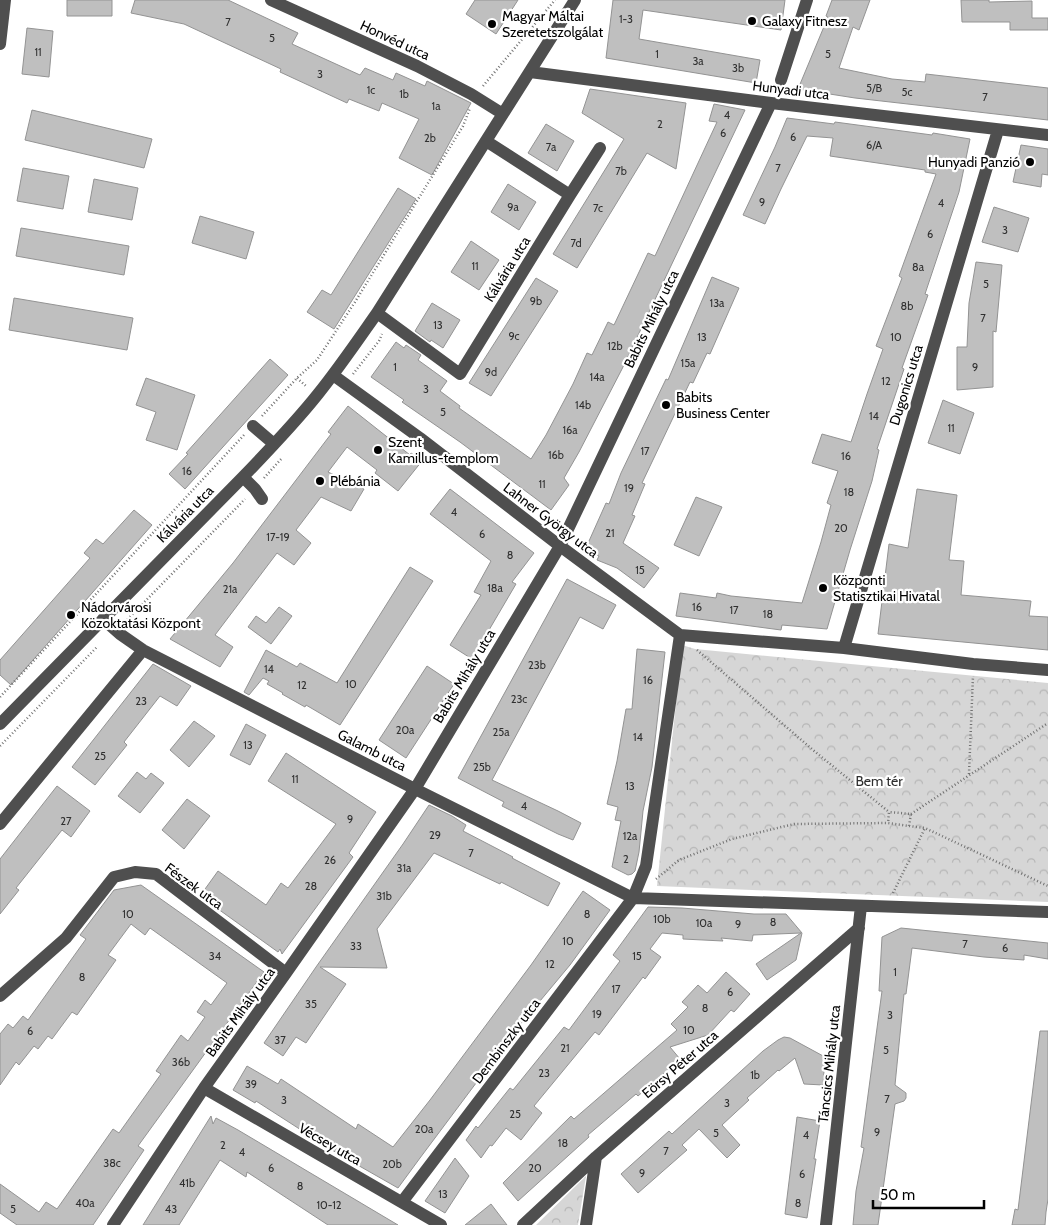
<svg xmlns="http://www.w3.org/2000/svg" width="1048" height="1225" font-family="Cabin,sans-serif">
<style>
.park{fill:url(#park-crowns)}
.building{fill:#bfbfbf;stroke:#939393}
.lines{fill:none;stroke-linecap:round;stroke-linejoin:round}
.path{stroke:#717171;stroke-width:2.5;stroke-dasharray:1 2.5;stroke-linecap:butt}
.minor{stroke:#4f4f4f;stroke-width:12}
.poi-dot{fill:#000;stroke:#fff;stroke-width:2}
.labels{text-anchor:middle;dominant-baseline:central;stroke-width:4.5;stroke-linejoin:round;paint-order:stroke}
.number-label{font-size:11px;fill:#303030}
.poi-label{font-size:14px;fill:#000;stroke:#fff;text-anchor:start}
.street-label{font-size:14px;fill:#000;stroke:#fff}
.park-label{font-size:14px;fill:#2d2d2d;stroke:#fff}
</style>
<defs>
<pattern id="park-crowns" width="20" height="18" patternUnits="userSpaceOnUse" patternTransform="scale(1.25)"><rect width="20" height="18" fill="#d6d6d6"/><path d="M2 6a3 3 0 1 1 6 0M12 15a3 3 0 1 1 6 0" fill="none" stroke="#b6b6b6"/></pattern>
</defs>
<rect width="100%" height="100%" fill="#fff"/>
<!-- park -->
<path class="park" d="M682 645 695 649 1048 683V902L657 886Z
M586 1176 578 1225H536Z"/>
<!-- building -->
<path class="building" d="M67 0H112V16H67Z
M135 0H228L298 33 292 44 360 75 365 68 393 80 396 73 425 86 427 81 471 103 432 175 399 158 419 119 382 103 379 111 349 99 347 103 280 72 281 69 184 24 131 13Z
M475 0H518L496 34 466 14Z
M613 0H785L781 30 643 10 639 39 760 60 756 83 606 58Z
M832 0H870L859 30 853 27 839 68 892 79 925 82 926 74 1048 88V120L855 98 798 89 828 17 826 16Z
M961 0H989V2L1032 1V18H1048V30H1010V22H962Z
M27 28 53 31 49 77 22 74Z
M590 89 686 103 676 169 647 153 577 268 553 254 624 139 582 113Z
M714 104 745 110 622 369 579 452 564 478 569 485 551 510 460 442 402 402 404 400 371 377 396 342 404 348 406 345 421 355 418 360 447 381 440 391 460 406 459 408 531 459 546 435 573 384 587 353 592 355 608 322 614 325 648 253 655 256 717 122 709 121Z
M32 110 152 139 144 168 25 140Z
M787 118 834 124 835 122 932 135 933 133 970 139 959 192 925 294 928 295 902 368 904 369 877 449 879 450 872 481 850 550 827 629 782 625 781 630 676 616 680 593 716 598 717 593 731 596 802 603 821 542 831 505 827 503 838 471 812 463 822 434 851 442 867 394 883 349 876 346 902 278 899 276 936 174 925 172V170L830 156 833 138 807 136 781 189 765 224 743 215 775 147Z
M546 124 574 141 557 171 528 153Z
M1021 145 1048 149V175L1042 174 1041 187 1013 182Z
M23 168 69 176 63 209 17 201Z
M94 179 138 188 132 220 88 212Z
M508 184 536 202 519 230 491 212Z
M398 188 416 199 334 329 307 312 322 290 331 295Z
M994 207 1029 218 1018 252 982 242Z
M200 216 254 232 246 259 192 243Z
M21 228 129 246 124 275 16 256Z
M471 241 499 260 479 290 451 272Z
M976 262 1002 265 996 332 993 331V387L957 390V347H967L969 303Z
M712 277 739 288 710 354 707 353 693 383 690 382 642 483 645 484 632 515 635 516 623 543 659 568 644 588 617 568 597 560 599 556 585 550 606 503 609 504 621 473 666 379 668 380Z
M536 278 558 291 491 396 469 383Z
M14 298 133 318 127 350 9 330Z
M432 303 460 320 443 348 431 340 430 342 415 331Z
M270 359 288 375 185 489 169 474 188 454 186 453Z
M146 378 195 395 177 450 146 440 156 412 136 405Z
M943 400 974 413 960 454 928 443Z
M348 406 410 455 411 453 422 461 398 491 375 473 377 470 347 447 328 472 364 489 351 511 321 497 296 530 311 543 294 565 277 553 215 635 233 647 220 667 170 639 233 563 331 434 328 432Z
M450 489 534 553 512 582 516 584 472 659 450 645 481 595 474 592 491 561 430 514Z
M917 489 957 495 949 560 964 561 961 595 1031 601 1029 616 1048 617V650L878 634 889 544 908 548Z
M696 497 722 507 699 556 674 545Z
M134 510 152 525 11 685 0 675V660L90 558 84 553 96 539 103 544Z
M410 567 433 581 340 725 306 705 305 707 282 694 283 693 267 684 269 681 263 678 249 695 244 692 266 650 297 667 300 663 337 683Z
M567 579 616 605 603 629 580 617 492 780 558 811 581 823 573 840 558 834 502 806 504 802 458 778Z
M279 607 292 616 271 644 248 627 256 616 266 623Z
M637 649 665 652 652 767 643 811 639 852 635 871 632 874 628 875 612 867 621 821 615 820 618 807 607 804 617 761 626 709H632Z
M153 664 191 686 177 706 160 696 124 742 127 745 95 785 72 767Z
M427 666 454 684 406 758 379 740Z
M194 721 215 736 189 767 170 750Z
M246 724 266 735 250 765 230 755Z
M286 753 376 812 349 853 353 857 282 954 280 949 278 952 200 896 218 871 266 905 281 883 288 888 336 824 268 781Z
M137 772 146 779 151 773 164 783 140 813 118 796Z
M57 786 90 811 71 837 62 830 16 888 19 890 0 914V859Z
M187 799 210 816 184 849 162 830Z
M429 805 452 816 466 825 463 831 513 857 512 858 560 883 548 906 501 882 500 884 434 853 377 929 387 968 320 967 346 984 306 1043 296 1037 283 1056 264 1043 316 967 403 844Z
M141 885 264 972 138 1146 144 1150 93 1225H17L0 1213V1184L39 1212 46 1202 57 1209 113 1129 119 1133 161 1074 156 1071 181 1035 188 1041 205 1017 197 1012 205 1000 211 1005 227 983 150 928 145 935 131 924 108 955 116 960 77 1015 72 1012 52 1039 48 1036 38 1049 34 1046 19 1065 16 1062 0 1085V1034L8 1024 13 1028 23 1016 28 1020 86 939 80 935 114 890Z
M583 891 610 910 570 965 515 1031 420 1158 398 1188 340 1155 256 1101 255 1103 233 1090 247 1066 278 1084 281 1079 356 1129 358 1124 393 1147 430 1100 531 965Z
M648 907 682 908 754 914H786L802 933 796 960 767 980 756 964 801 933 753 935 752 941 721 938 723 941 683 939V935L662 933 650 949 661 957 645 979 643 977 599 1035 595 1032 534 1106 542 1113 521 1140 506 1128 492 1146 490 1145 481 1158 466 1140 476 1126 478 1128 510 1088 513 1090 564 1027 569 1030 620 961 613 955Z
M901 928 1048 943V959L1024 955V960L984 957 912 948 906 994H904L895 1085 906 1093V1098L904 1101 895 1104 878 1225H853L856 1191 864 1148 861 1147 882 991H879L882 937Z
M726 972 750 994 734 1012 731 1010 708 1035 670 1047 680 1059 638 1096 636 1094 588 1135 589 1137 518 1201 503 1183 571 1116 574 1119 677 1030 671 1024 688 1007 682 1002 698 985 707 993Z
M1040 1031H1048V1199L1046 1212 1045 1225H1012L1015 1209 1018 1210Z
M784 1037 790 1038 825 1057 823 1085 804 1084 795 1058 779 1071 778 1070 747 1098 749 1100 722 1125 740 1145 727 1158 699 1129 682 1145 687 1150 638 1193 621 1174 669 1131 672 1134 763 1051 778 1040Z
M211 1116 213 1124 216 1118 238 1130 398 1225H328L247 1172 246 1177 220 1160 179 1225H143Z
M797 1117 820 1121 814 1159H816L807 1218 785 1214Z
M455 1158 469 1176 445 1213 425 1201Z
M491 1204 507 1225H465Z"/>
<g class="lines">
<!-- path -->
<path class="path" d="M483 86 555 0
M353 374 379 341 382 334
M297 378 307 387
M262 416 297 378 317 360 355 302 463 126 470 108
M264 478 282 458
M125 622 245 499
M697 650 813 750 889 812
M0 697 244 435
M0 746 97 647
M969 774 973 676
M911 814 1048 723
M909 826 925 828 1048 886
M656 879 679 860 732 839 794 824 888 823 909 826 911 814 889 812 888 823
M893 893 925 828"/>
<!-- minor -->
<path class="minor" d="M271 0 417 66 471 94 503 114
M0 44 5 0
M530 72 771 103 1048 135
M781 80 807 0
M486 141 570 195
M377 313 460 374 570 195 600 148
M333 375 420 438 560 546 680 635
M253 426 274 444
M243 477 255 489 262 499
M103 619 120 634 143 650 415 789 633 898 1048 912
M680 635 844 648 973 664 1048 670
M844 648 998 130
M0 724 243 477C269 450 295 423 318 394 339 368 358 340 377 313L575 0
M0 824 143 650
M0 996 66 938 114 877 135 872 156 874 286 973
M204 1088 441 1225
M402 1202 633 898 646 866 680 635
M113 1225 204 1088 286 973 415 789 560 546 771 103
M523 1225 596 1157 859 928
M586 1225 596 1157
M826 1225 861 906"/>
</g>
<!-- markers -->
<g class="poi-dot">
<circle cx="752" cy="21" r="5"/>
<circle cx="492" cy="24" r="5"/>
<circle cx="1030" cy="162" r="5"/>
<circle cx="666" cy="405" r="5"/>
<circle cx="378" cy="450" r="5"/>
<circle cx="320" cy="481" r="5"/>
<circle cx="823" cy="588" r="5"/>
<circle cx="71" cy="615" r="5"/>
</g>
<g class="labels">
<!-- number labels -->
<g class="number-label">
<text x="626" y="19">1-3</text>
<text x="228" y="22">7</text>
<text x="272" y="38">5</text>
<text x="38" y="52">11</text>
<text x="657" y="54">1</text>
<text x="828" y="54">5</text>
<text x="698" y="61">3a</text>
<text x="738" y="68">3b</text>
<text x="320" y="74">3</text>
<text x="874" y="88">5/B</text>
<text x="371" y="90">1c</text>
<text x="907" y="92">5c</text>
<text x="404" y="94">1b</text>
<text x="985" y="97">7</text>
<text x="436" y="106">1a</text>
<text x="727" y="115">4</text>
<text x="660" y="124">2</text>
<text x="723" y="133">6</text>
<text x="793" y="137">6</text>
<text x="430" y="138">2b</text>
<text x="874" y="145">6/A</text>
<text x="551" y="147">7a</text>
<text x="778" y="168">7</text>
<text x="621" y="171">7b</text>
<text x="762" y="202">9</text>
<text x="941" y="203">4</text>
<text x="513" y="207">9a</text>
<text x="598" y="208">7c</text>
<text x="1005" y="230">3</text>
<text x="930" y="234">6</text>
<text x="576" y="243">7d</text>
<text x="475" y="266">11</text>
<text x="918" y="267">8a</text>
<text x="986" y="284">5</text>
<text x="536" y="301">9b</text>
<text x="717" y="303">13a</text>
<text x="907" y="306">8b</text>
<text x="983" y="318">7</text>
<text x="438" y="325">13</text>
<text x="514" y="336">9c</text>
<text x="702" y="337">13</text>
<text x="896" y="337">10</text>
<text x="615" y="346">12b</text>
<text x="688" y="363">15a</text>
<text x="395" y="367">1</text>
<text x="975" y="367">9</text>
<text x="491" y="372">9d</text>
<text x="597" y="377">14a</text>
<text x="886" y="381">12</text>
<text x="426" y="389">3</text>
<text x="583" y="405">14b</text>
<text x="443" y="412">5</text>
<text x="874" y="416">14</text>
<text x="951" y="428">11</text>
<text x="570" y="430">16a</text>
<text x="645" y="451">17</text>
<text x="556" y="455">16b</text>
<text x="846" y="456">16</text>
<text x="187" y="471">16</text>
<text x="542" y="484">11</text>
<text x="629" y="488">19</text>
<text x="849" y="492">18</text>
<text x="454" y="512">4</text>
<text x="841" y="528">20</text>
<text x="610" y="533">21</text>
<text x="482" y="534">6</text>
<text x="278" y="537">17-19</text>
<text x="510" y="555">8</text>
<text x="640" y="570">15</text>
<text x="495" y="588">18a</text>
<text x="230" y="589">21a</text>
<text x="697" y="607">16</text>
<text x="734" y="610">17</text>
<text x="768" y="614">18</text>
<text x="537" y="665">23b</text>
<text x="269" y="669">14</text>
<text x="648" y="680">16</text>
<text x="351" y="684">10</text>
<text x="302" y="685">12</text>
<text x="519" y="699">23c</text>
<text x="141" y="701">23</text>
<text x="405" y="730">20a</text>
<text x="501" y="732">25a</text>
<text x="638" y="737">14</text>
<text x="248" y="745">13</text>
<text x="100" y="756">25</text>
<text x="482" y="767">25b</text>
<text x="295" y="779">11</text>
<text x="630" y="786">13</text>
<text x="524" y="806">4</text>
<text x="350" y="819">9</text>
<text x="66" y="821">27</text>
<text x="435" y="835">29</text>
<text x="630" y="836">12a</text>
<text x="471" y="853">7</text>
<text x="626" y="859">2</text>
<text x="330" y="860">26</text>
<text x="404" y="868">31a</text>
<text x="311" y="886">28</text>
<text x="384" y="896">31b</text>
<text x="128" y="914">10</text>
<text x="587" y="914">8</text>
<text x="662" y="919">10b</text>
<text x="773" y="922">8</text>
<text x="704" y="923">10a</text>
<text x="738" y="924">9</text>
<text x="568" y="941">10</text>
<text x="965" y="944">7</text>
<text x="356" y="946">33</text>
<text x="1005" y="948">6</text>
<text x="215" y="956">34</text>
<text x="637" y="956">15</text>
<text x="550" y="964">12</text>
<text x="895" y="972">1</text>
<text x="82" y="977">8</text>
<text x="616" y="989">17</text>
<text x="730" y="992">6</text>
<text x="311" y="1004">35</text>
<text x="705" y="1008">8</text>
<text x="597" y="1014">19</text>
<text x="890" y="1015">3</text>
<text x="689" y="1030">10</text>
<text x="30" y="1031">6</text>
<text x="280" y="1040">37</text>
<text x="565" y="1048">21</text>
<text x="886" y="1050">5</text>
<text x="181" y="1062">36b</text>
<text x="544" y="1073">23</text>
<text x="755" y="1075">1b</text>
<text x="251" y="1084">39</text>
<text x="887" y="1099">7</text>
<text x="284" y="1100">3</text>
<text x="727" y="1103">3</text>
<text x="515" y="1114">25</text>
<text x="424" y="1129">20a</text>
<text x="877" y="1132">9</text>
<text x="716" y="1133">5</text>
<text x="806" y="1135">4</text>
<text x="563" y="1143">18</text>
<text x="223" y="1145">2</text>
<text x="666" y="1151">7</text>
<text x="242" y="1152">4</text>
<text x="112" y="1163">38c</text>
<text x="392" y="1164">20b</text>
<text x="271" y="1168">6</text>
<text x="535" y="1168">20</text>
<text x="642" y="1173">9</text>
<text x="802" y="1174">6</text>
<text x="187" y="1183">41b</text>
<text x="300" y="1186">8</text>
<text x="443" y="1194">13</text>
<text x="85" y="1203">40a</text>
<text x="798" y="1203">8</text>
<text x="329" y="1205">10-12</text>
<text x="13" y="1209">5</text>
<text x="171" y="1209">43</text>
</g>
<!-- poi labels -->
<g class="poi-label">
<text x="502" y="16">Magyar Máltai<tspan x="502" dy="16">Szeretetszolgálat</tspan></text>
<text x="762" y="21">Galaxy Fitnesz</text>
<text x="1020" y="162" text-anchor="end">Hunyadi Panzió</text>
<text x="676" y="397">Babits<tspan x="676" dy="16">Business Center</tspan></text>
<text x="388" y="442">Szent<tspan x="388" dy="16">Kamillus-templom</tspan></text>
<text x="330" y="481">Plébánia</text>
<text x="833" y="580">Központi<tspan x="833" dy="16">Statisztikai Hivatal</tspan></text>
<text x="81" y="607">Nádorvárosi<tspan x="81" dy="16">Közoktatási Központ</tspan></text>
</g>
<!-- street labels -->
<g class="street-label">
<text transform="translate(395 40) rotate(25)">Honvéd utca</text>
<text transform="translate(791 90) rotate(7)">Hunyadi utca</text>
<text transform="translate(507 269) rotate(-58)">Kálvária utca</text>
<text transform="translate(651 319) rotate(-64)">Babits Mihály utca</text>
<text transform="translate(906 385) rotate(-73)">Dugonics utca</text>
<text transform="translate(185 514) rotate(-45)">Kálvária utca</text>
<text transform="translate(551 520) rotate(37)">Lahner György utca</text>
<text transform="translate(464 676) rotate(-59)">Babits Mihály utca</text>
<text transform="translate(372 750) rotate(27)">Galamb utca</text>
<text transform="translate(194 886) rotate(36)">Fészek utca</text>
<text transform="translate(240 1012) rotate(-54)">Babits Mihály utca</text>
<text transform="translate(506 1041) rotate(-53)">Dembinszky utca</text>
<text transform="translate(680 1064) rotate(-41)">Eörsy Péter utca</text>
<text transform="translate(829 1064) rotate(-84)">Táncsics Mihály utca</text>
<text transform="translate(330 1144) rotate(30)">Vécsey utca</text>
</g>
<!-- park labels -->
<g class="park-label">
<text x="879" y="781">Bem tér</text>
</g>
</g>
<!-- scale -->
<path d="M873 1200v8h111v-8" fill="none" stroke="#000000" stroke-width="2.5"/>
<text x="880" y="1200" font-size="15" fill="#000000" stroke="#ffffff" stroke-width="4" paint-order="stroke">50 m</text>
</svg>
